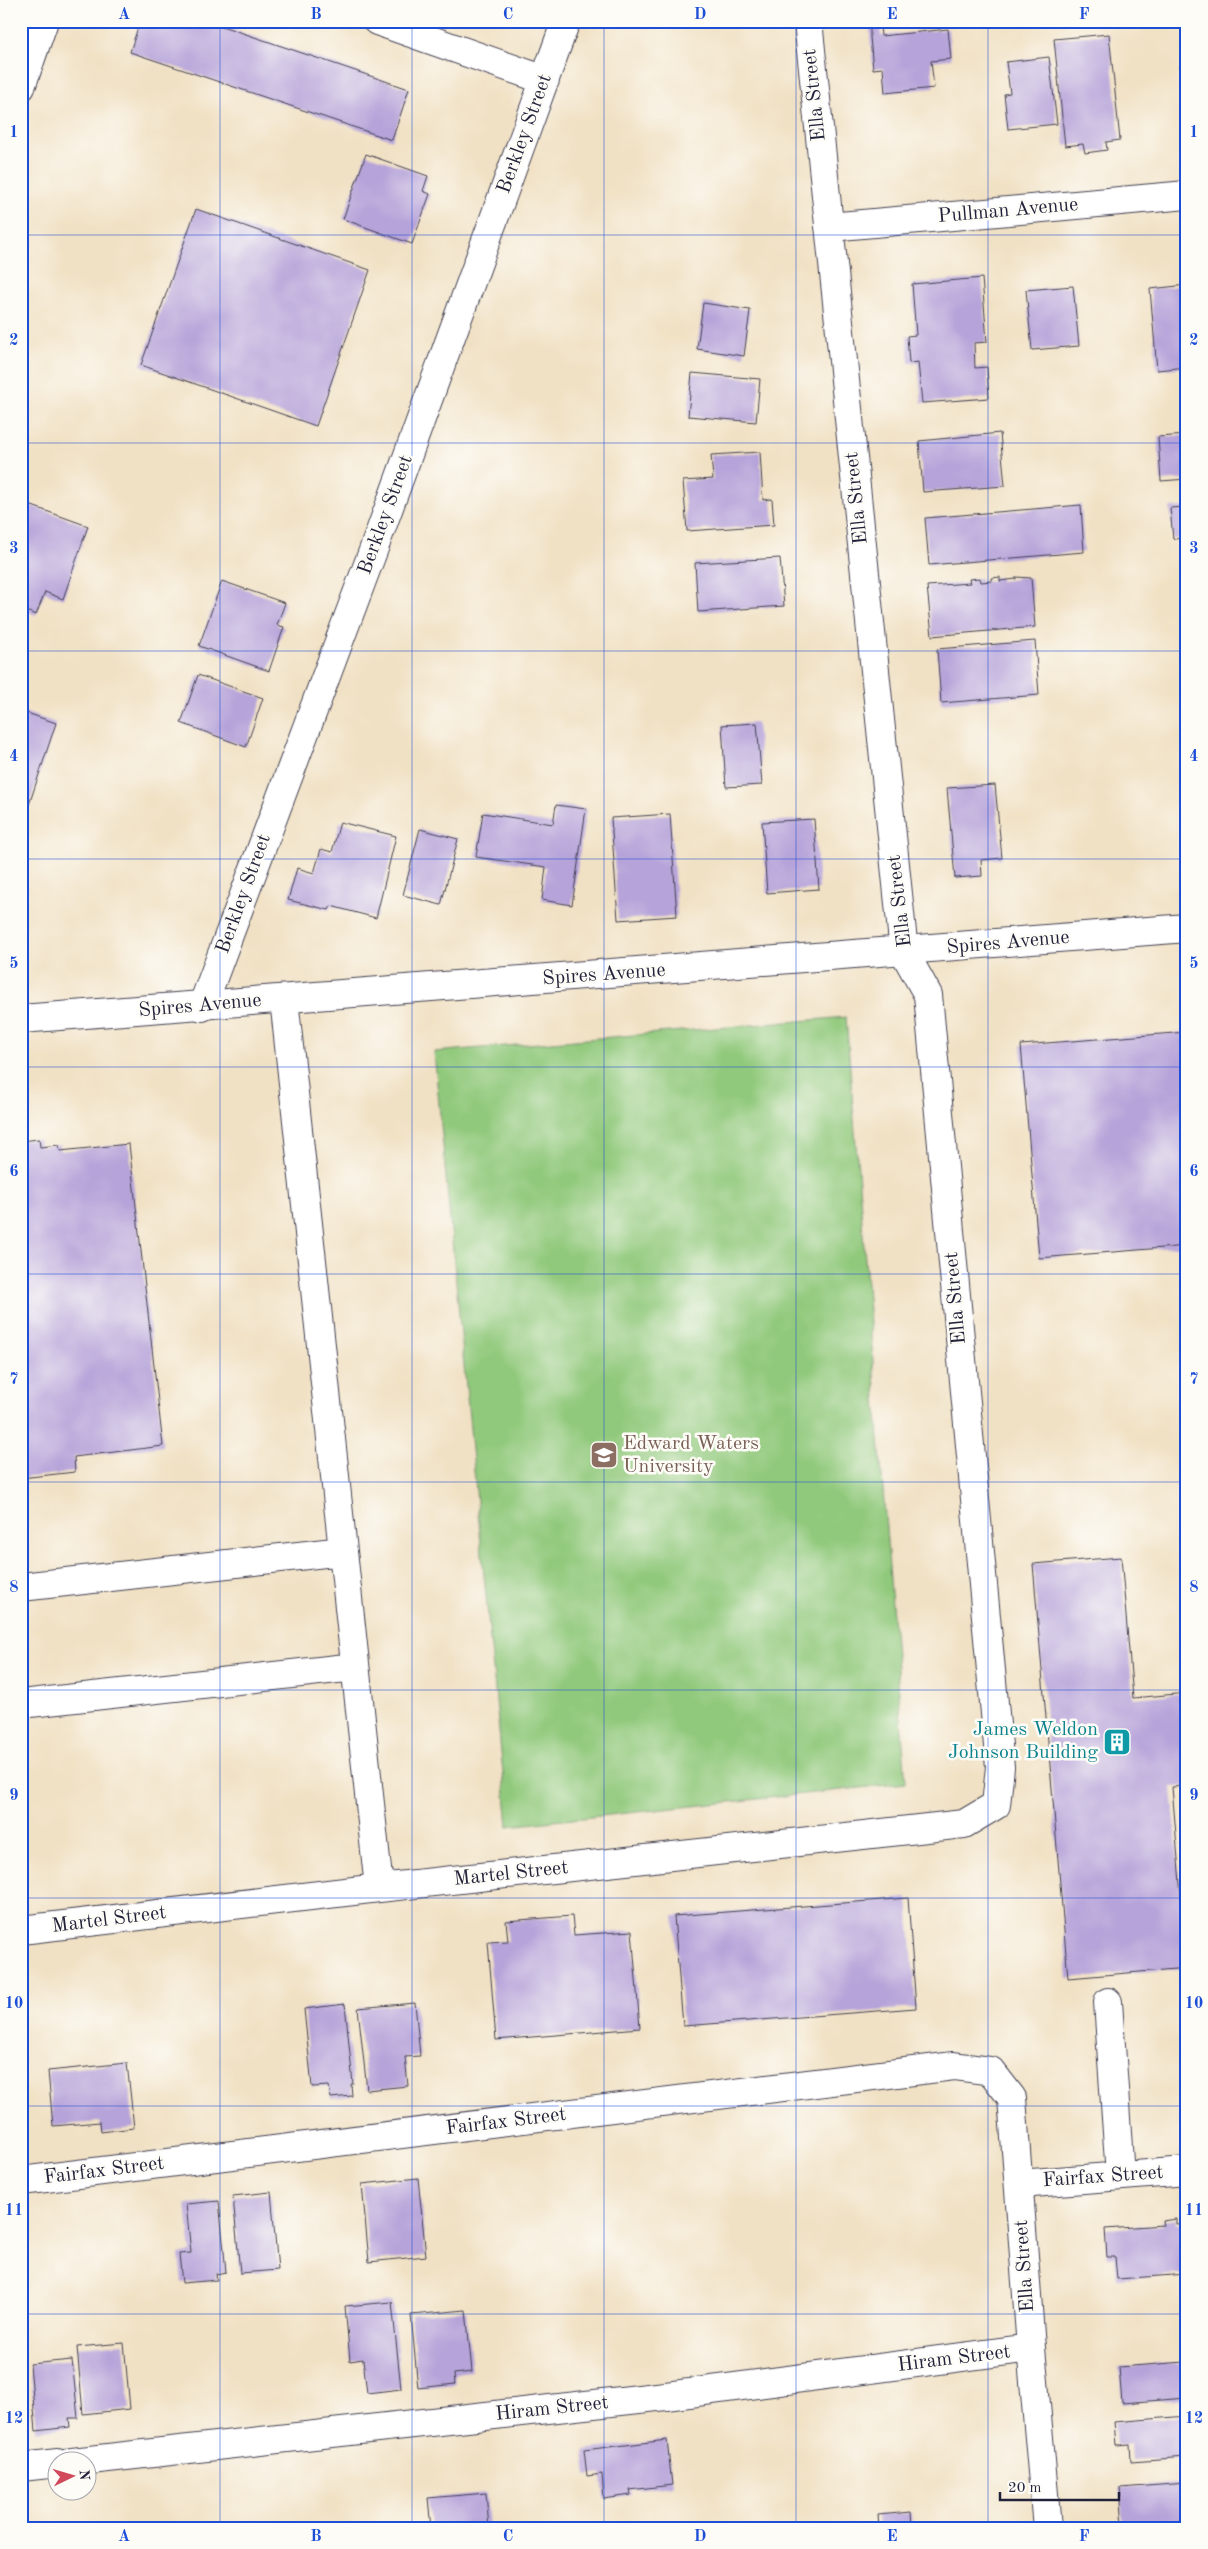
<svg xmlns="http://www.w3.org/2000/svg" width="1208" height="2549" font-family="'Old Standard TT',serif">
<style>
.green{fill:#91c97c;stroke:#5a765c}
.building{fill:#b6a3d9}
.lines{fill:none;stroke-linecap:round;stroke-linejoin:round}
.minor-casing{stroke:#413f50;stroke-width:30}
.major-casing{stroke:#413f50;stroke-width:30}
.minor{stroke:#fff;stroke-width:28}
.major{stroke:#fff;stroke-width:28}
.grid{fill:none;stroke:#1d4ed8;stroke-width:1;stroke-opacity:0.55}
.labels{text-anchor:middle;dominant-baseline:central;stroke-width:5;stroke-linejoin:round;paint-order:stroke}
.street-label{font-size:20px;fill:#22223b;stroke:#fdfcf7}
.education-label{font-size:20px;fill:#785e54;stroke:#fdfcf7;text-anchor:start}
.culture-label{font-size:20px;fill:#0d838f;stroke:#fdfcf7;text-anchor:end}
.neatline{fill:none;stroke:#1d4ed8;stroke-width:2}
.grid-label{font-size:16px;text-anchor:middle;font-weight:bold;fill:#1d4ed8}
</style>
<rect width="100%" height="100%" fill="#fdfcf7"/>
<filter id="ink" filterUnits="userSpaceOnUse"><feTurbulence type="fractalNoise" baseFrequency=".02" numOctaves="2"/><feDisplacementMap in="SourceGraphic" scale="10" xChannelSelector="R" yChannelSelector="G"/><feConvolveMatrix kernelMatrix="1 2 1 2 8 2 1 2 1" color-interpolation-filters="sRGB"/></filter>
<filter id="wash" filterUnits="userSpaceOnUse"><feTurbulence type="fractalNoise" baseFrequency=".0096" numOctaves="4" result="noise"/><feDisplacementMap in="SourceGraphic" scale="20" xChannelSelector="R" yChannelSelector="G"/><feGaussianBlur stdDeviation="1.12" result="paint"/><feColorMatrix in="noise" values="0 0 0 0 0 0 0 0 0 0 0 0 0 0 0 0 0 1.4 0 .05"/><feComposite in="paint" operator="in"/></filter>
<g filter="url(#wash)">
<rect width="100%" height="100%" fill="#f1e1c4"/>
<!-- green -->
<path class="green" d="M846 1017 906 1783 508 1826 434 1052Z"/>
<g id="blocks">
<!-- building -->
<path class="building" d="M140 21H207L409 89 392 140 130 52Z
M880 26 881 36 948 29 951 59 931 61 934 88 885 93 883 68 873 69 870 37V28Z
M1109 34 1120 140 1106 142 1107 150 1085 153 1083 144 1065 146 1054 39Z
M1049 57 1057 124 1008 129 1004 94 1010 93 1006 62Z
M1187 64V118H1185L1180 65Z
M366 154 428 176 423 191 430 194 412 244 343 219Z
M196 209 370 270 316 426 141 365Z
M982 278 987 342 974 343 975 368 987 367 989 398 922 403 918 362 909 363 907 336 916 335 912 284Z
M1187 285V367L1157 370 1150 289Z
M1073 286 1079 346 1032 350 1026 290Z
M703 303 750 310 744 356 697 349Z
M692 373 760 379 756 422 688 416Z
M1000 433 1005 486 923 492 919 441Z
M1187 435V479L1161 481 1158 437Z
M760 452 763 500 772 499 774 525 687 531 683 481 713 479 711 455Z
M21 502 88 526 63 599 45 592 36 615 21 609Z
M1081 505 1084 552 929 565 925 518Z
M1187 507V538L1173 539 1170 508Z
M780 558 784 606 698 612 695 563Z
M1000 577V581L1016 579V577L1031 578 1035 627 932 636 927 586 970 583 969 579 980 578 981 582 992 581V578Z
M222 581 285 603 277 625 284 627 269 671 199 646Z
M1035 641 1039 695 941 703 937 649Z
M198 675 263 698 246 747 181 723Z
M21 711 56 723 22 826H21Z
M757 723 762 785 726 787 722 725Z
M995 785 1002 858 981 860 982 876 955 878 947 788Z
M556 805 586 809 572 905 542 900 546 867 476 857 483 813 553 824Z
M670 814 677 916 618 920 611 818Z
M814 819 819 889 767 893 762 822Z
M340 822 396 836 376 918 331 906 329 910 288 900 297 868 314 873 321 849 332 852Z
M420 829 458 839 441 905 403 895Z
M1187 1032V1246L1039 1258 1021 1045Z
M39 1139 40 1147 59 1145 60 1151 129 1144 163 1446 74 1457 75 1472 21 1478V1141Z
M1121 1557 1133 1698 1187 1693V1786L1172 1787 1187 1968 1068 1978 1033 1564Z
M908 1898 916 2008 683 2026 674 1916Z
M572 1916 574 1935 632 1931 640 2028 496 2040 488 1942 508 1941 506 1921Z
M415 2003 420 2056 405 2057 408 2086 367 2090 358 2008Z
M345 2004 353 2084H351L352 2096 331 2098 329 2086 312 2087 304 2009Z
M127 2063 134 2128 101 2132 100 2122 53 2126 48 2071Z
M418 2178 426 2256 369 2262 362 2184Z
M271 2192 278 2270 240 2273 233 2196Z
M219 2201 226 2272 216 2274 217 2280 182 2283 179 2254 191 2253 186 2204Z
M1176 2219V2224L1187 2223V2274L1117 2279 1115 2257H1107L1105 2229 1163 2225 1162 2221Z
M392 2302 401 2389 367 2393 363 2359 350 2361 345 2306Z
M466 2310 472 2372 454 2374 455 2384 418 2388 411 2315Z
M124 2343 130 2409 83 2414 77 2347Z
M72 2360 78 2418H69L70 2427 36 2431 30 2364Z
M1185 2362 1187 2398 1122 2403 1119 2367Z
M1187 2416V2457L1131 2461 1130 2444 1116 2445 1114 2422Z
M667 2440 672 2485 630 2490 631 2495 604 2499 602 2474 587 2476 584 2450Z
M1187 2483V2521L1123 2526 1120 2488Z
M486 2493 489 2528H431L428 2498Z
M911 2512 912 2526 932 2524 933 2528H879L878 2515Z"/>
</g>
</g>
<g filter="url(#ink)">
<use href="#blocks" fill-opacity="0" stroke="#413f50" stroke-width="1"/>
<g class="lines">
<!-- minor casing -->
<g class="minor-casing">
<path id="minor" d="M377 21 545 80
M829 227 1187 195
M284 999 379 1888
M202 1007 373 551 566 21
M21 1587 343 1551
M21 1704 355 1667
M21 1930 379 1888 964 1824 996 1805 1000 1767 928 995 904 952 808 21
M1108 2002 1120 2176
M21 2181 954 2066 991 2071 1012 2098 1031 2348 1047 2528
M1019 2184 1187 2171
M72 2462 666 2396 1031 2348
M21 2467 58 2463"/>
</g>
<!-- major casing -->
<g class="major-casing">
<path id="major" d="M21 87 44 21
M21 1019 1187 928"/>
</g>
<!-- minor -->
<use href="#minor" class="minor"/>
<!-- major -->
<use href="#major" class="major"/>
</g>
</g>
<!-- grid -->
<path class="grid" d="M220 21V2528M412 21V2528M604 21V2528M796 21V2528M988 21V2528M21 235H1187M21 443H1187M21 651H1187M21 859H1187M21 1067H1187M21 1274H1187M21 1482H1187M21 1690H1187M21 1898H1187M21 2106H1187M21 2314H1187"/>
<!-- icons -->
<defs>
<g id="university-square" transform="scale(1.4375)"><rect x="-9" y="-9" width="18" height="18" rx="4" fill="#8d6e63" stroke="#fdfcf7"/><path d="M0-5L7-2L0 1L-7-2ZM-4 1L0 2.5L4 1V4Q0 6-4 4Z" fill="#fff"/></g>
<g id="building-square" transform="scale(1.4375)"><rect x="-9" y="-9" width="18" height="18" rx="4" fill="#0f9aa8" stroke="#fdfcf7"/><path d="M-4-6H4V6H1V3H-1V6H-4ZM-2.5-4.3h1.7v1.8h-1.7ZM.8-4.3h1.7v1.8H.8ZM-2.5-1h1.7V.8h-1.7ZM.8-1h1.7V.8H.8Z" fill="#fff"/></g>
</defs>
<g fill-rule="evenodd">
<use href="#university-square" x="604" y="1455"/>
<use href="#building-square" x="1117" y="1742"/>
</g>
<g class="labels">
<!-- street labels -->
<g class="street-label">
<text transform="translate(815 95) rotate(-96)">Ella Street</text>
<text transform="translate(525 134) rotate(-70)">Berkley Street</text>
<text transform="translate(1008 211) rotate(-5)">Pullman Avenue</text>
<text transform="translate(857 498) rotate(-96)">Ella Street</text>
<text transform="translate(386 515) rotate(-70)">Berkley Street</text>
<text transform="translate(244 894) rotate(-70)">Berkley Street</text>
<text transform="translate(900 901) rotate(-97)">Ella Street</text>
<text transform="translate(1008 943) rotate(-5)">Spires Avenue</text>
<text transform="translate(604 975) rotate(-4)">Spires Avenue</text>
<text transform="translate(200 1006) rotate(-5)">Spires Avenue</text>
<text transform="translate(956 1298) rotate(-95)">Ella Street</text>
<text transform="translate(511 1874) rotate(-6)">Martel Street</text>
<text transform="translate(109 1920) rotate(-7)">Martel Street</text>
<text transform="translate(506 2122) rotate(-7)">Fairfax Street</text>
<text transform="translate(104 2171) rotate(-7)">Fairfax Street</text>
<text transform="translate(1103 2177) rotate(-4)">Fairfax Street</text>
<text transform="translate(1025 2266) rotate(-94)">Ella Street</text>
<text transform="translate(954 2359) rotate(-7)">Hiram Street</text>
<text transform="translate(552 2409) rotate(-6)">Hiram Street</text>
</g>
<!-- education labels -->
<g class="education-label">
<text x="623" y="1444">Edward Waters<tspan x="623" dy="23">University</tspan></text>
</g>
<!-- culture labels -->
<g class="culture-label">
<text x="1098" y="1730">James Weldon<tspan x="1098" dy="23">Johnson Building</tspan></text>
</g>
</g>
<!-- margin -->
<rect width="1208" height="2549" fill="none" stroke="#fdfcf7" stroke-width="55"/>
<!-- north arrow -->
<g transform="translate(72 2476) rotate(85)"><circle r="24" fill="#fdfcf7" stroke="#a5a5ac"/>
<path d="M0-4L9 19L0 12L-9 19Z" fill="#d1495b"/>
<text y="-8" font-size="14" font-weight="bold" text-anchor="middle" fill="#22223b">N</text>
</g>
<!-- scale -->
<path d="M1000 2492v8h119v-8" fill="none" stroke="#22223b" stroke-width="2.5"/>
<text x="1008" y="2492" font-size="15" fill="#22223b" stroke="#fdfcf7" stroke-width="4" paint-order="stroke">20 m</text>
<rect x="28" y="28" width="1152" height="2494" class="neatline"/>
<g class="grid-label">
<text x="124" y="19">A</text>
<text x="316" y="19">B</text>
<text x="508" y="19">C</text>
<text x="700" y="19">D</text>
<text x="892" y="19">E</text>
<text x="1084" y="19">F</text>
<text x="14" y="137">1</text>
<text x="1194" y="137">1</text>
<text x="14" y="345">2</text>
<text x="1194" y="345">2</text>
<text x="14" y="553">3</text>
<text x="1194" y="553">3</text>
<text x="14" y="761">4</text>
<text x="1194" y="761">4</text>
<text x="14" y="968">5</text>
<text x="1194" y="968">5</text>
<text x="14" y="1176">6</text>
<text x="1194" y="1176">6</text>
<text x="14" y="1384">7</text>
<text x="1194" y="1384">7</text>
<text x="14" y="1592">8</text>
<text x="1194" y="1592">8</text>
<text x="14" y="1800">9</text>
<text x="1194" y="1800">9</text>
<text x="14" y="2008">10</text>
<text x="1194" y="2008">10</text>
<text x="14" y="2215">11</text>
<text x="1194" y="2215">11</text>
<text x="14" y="2423">12</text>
<text x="1194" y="2423">12</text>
<text x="124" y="2541">A</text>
<text x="316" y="2541">B</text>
<text x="508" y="2541">C</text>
<text x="700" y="2541">D</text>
<text x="892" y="2541">E</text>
<text x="1084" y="2541">F</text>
</g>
</svg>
